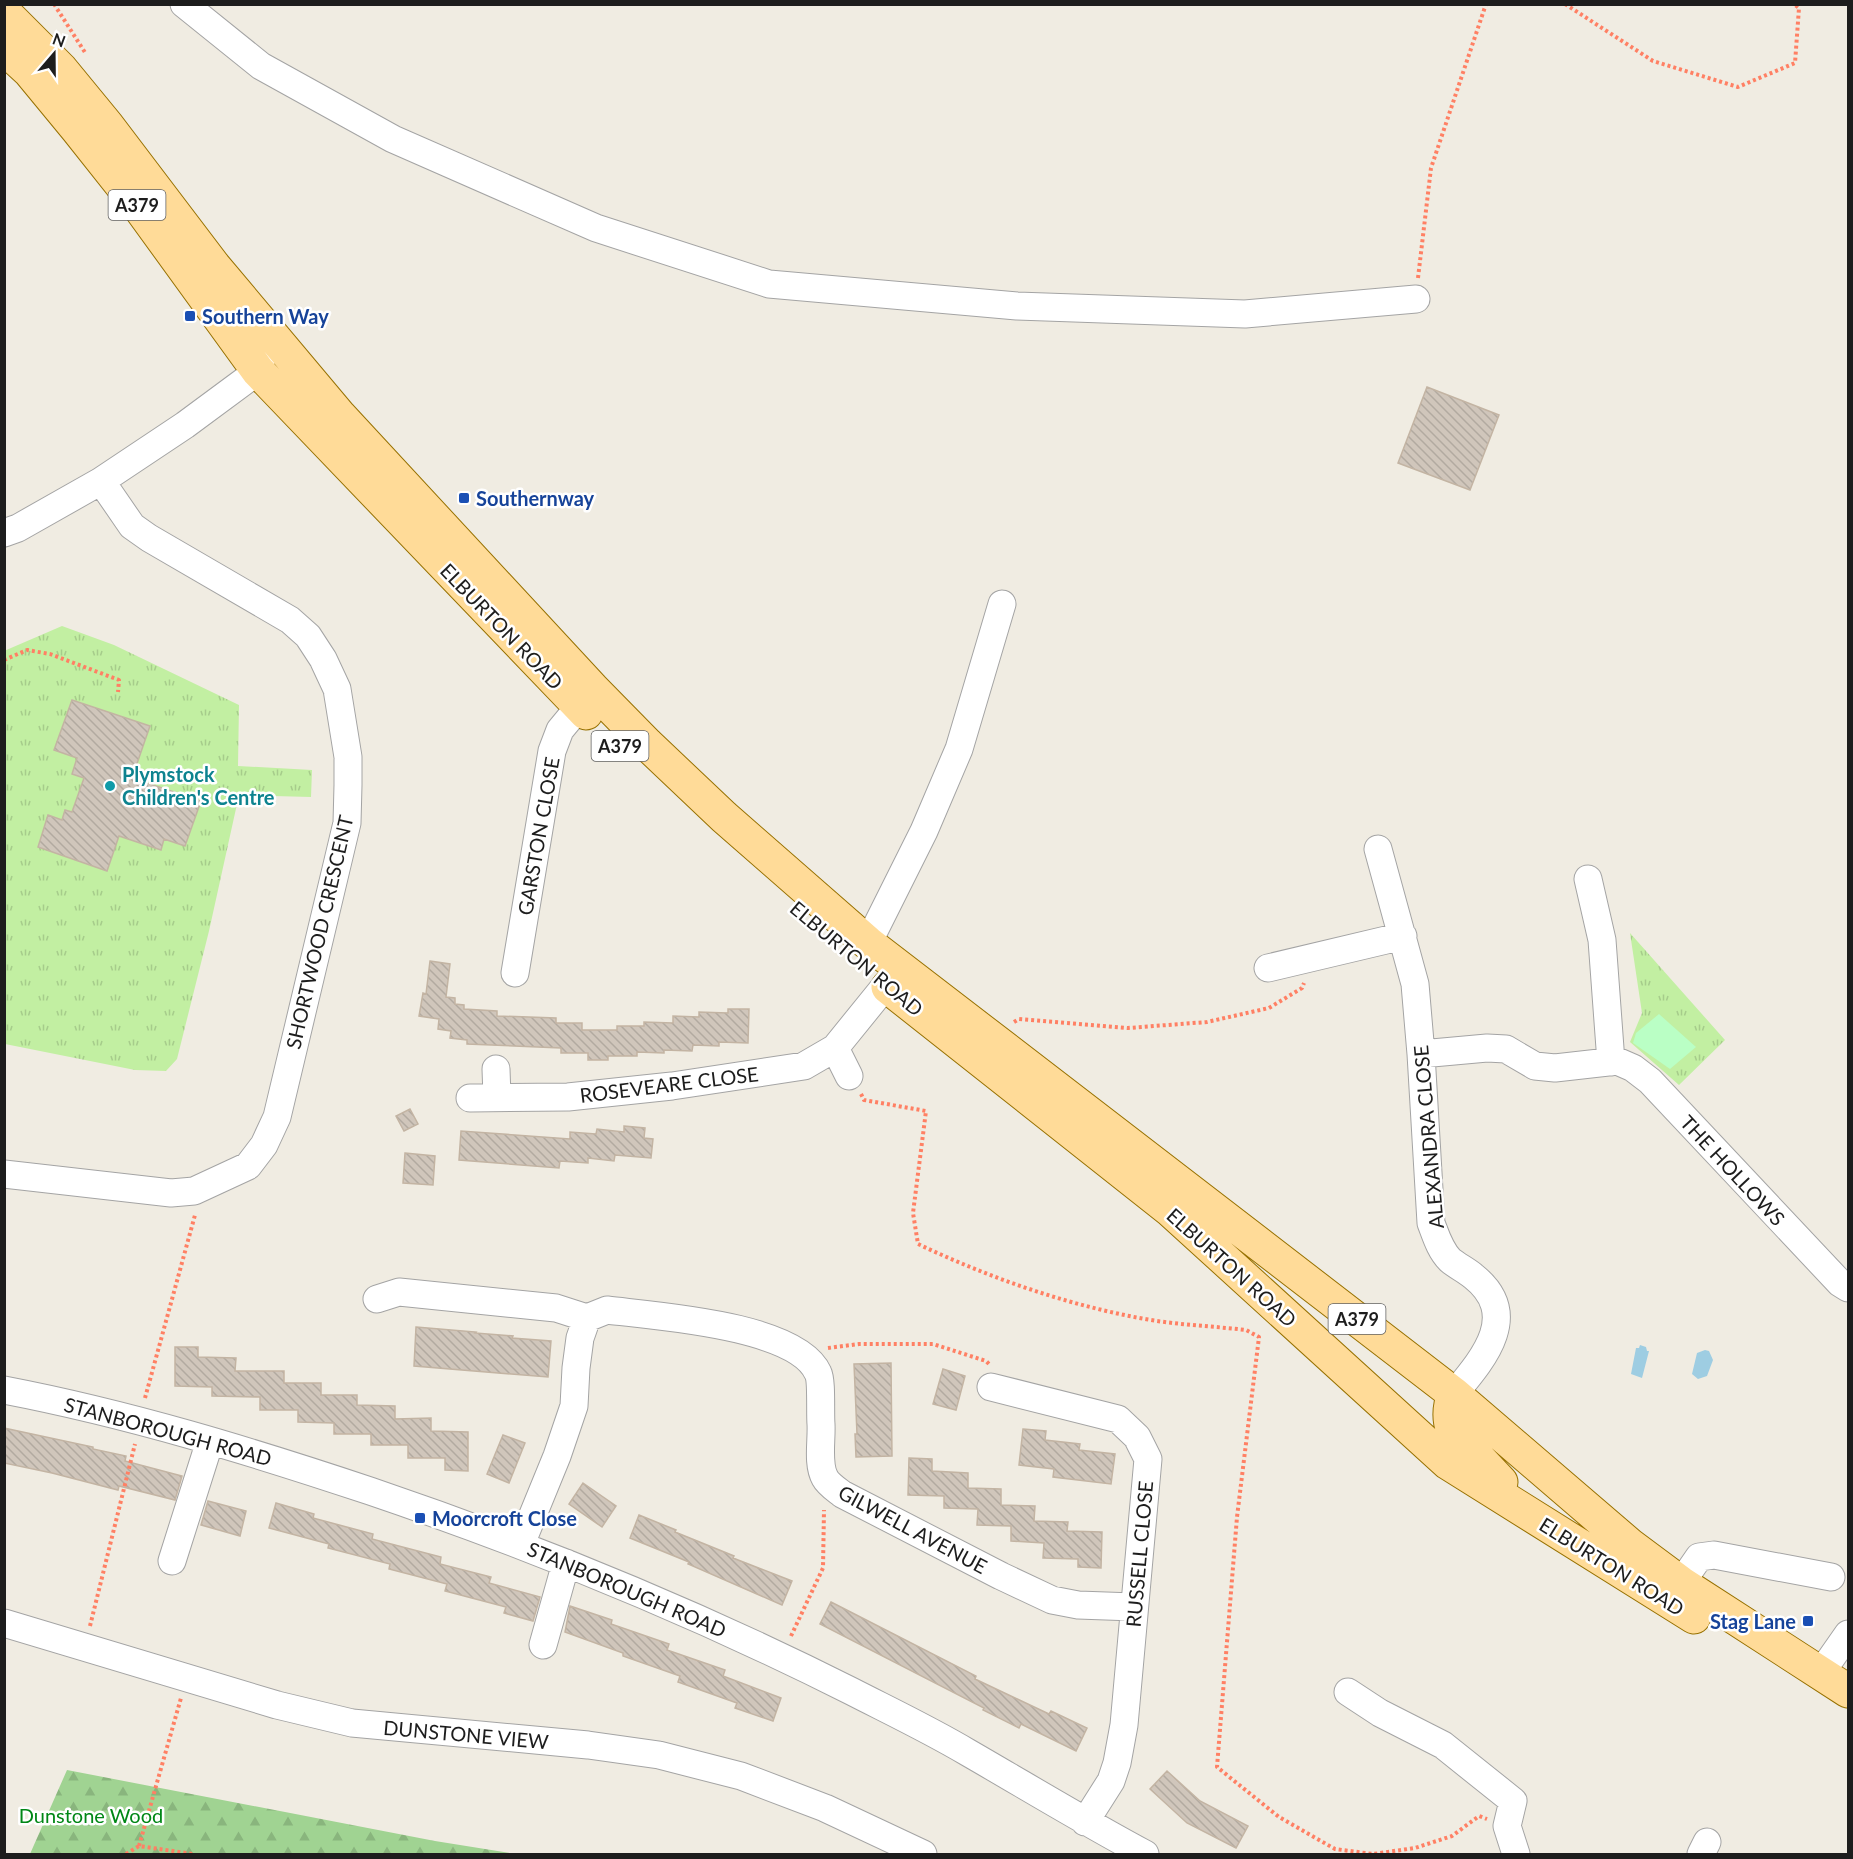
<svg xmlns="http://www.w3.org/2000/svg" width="1853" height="1859" font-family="Lato,sans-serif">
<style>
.grass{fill:url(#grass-tufts)}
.forest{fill:url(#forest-firs)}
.park{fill:#baffc5}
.water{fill:#9ecde2}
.building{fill:url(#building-back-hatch);stroke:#c3b4a3;stroke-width:1.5}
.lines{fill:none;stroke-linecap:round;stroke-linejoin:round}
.minor-casing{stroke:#a4a4a4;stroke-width:29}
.major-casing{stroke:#977100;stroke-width:35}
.path{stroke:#ff8064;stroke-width:4;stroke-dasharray:3 3;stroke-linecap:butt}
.minor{stroke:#fff;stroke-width:27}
.major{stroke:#ffdb98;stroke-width:33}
.transit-dot{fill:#1a4fb4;stroke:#fff;stroke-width:2}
.culture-dot{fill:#0f9aa8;stroke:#fff;stroke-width:2}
.labels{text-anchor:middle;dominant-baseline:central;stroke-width:5;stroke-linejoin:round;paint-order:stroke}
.shield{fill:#fff;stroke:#616161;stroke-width:1.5}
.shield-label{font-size:18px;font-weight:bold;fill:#1d1d1d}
.transit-label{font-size:20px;font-weight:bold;fill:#164399;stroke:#fff;text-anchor:start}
.street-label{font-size:20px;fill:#1d1d1d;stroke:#fff}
.culture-label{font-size:20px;font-weight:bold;fill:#0d838f;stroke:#fff;text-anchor:start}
.park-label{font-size:20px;fill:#008716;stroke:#fff}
</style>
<defs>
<pattern id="grass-tufts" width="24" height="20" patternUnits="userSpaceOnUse" patternTransform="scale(1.5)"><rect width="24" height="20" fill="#c2efa2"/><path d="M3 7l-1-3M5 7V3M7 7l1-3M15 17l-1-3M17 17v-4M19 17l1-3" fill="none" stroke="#a6cc8b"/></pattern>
<pattern id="forest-firs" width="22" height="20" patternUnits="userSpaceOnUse" patternTransform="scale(1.5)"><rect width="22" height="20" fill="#a0d392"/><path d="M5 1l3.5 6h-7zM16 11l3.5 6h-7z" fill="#89b57d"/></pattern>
<pattern id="building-back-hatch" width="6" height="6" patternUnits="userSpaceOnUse" patternTransform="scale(1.5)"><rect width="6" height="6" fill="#d0c6bb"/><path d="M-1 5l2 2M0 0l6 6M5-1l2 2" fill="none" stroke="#b2aaa0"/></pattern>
</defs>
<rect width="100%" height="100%" fill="#f0ece2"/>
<!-- grass -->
<path class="grass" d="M62 626 114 645 239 705 238 766 312 770 311 797 239 795 209 931 177 1059 166 1071 135 1070 5 1044 4 651Z
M1630 933 1725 1040 1679 1085 1630 1042 1642 1013Z"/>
<!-- forest -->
<path class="forest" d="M67 1770 435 1841 516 1854H30Z"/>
<!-- park -->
<path class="park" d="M1659 1014 1696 1047 1670 1069 1633 1043 1636 1033Z"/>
<!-- water -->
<path class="water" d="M1640 1345 1646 1347 1647 1351H1649L1642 1378 1631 1374 1636 1348H1639Z
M1705 1350 1709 1351 1713 1360 1707 1376 1698 1379 1692 1374 1697 1353Z"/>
<!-- building -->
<path class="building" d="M1427 387 1499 415 1470 490 1398 463Z
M72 700 150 726 132 778 201 801 185 846 164 839 161 850 119 836 107 871 38 847 48 815 62 820 65 810 72 812 84 778 72 774 77 758 54 750Z
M430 961 450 964 446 997 455 998V1004L464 1005V1009L497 1011V1016L556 1018V1023H582V1030H617V1026H644V1022L673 1023V1016L699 1017V1012L728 1013V1009H749L748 1043 719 1042V1046L693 1045 692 1051 664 1050V1053L637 1052V1056H608V1060H588V1053H561V1048L467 1044V1040L450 1038 451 1031 438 1029 439 1019 419 1016 423 993 426 994Z
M410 1109 418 1124 404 1131 396 1116Z
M624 1126 645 1128 644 1138 653 1139 651 1158 615 1155 614 1161 588 1158V1163L560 1161 559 1168 459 1160 461 1131 570 1139V1132L596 1134 597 1129 624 1132Z
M405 1153 435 1156 433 1185 403 1183Z
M416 1327 476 1332 475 1333 513 1336 512 1338 551 1341 548 1377 414 1366Z
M175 1347H198V1357L236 1358 235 1371H284V1383H321V1395H357V1405L395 1406V1419L431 1418V1431L468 1432V1471L445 1470V1458H408V1445H371V1434H334V1423L298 1422V1410H260V1397L212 1396V1387L175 1386Z
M891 1363 892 1456 856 1457 855 1434H857L854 1364Z
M943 1369 965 1376 956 1410 933 1404Z
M4 1428 93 1447V1449L126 1456 125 1461 182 1476 175 1500 119 1486 118 1490 52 1473 4 1463Z
M1023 1429 1046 1431 1045 1440 1080 1444 1079 1450 1115 1454 1111 1484 1053 1477 1054 1469 1019 1465Z
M503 1435 525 1443 509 1483 487 1474Z
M909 1458 932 1459V1471L968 1473V1488L1001 1489V1505L1035 1506 1034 1521 1068 1522 1067 1531 1102 1532 1101 1568 1078 1567V1559L1043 1558 1044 1543 1011 1541V1526L977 1525 978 1509 944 1508V1496L908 1495Z
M583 1483 616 1506 602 1527 569 1504Z
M208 1501 246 1511 240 1536 201 1525Z
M276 1503 314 1514 313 1518 373 1534 372 1539 441 1557 440 1564 491 1577 489 1583 540 1597 533 1621 504 1613 506 1607 445 1591 447 1584 389 1569 390 1564 328 1548 329 1544 269 1528Z
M639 1515 676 1530 675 1532 734 1556 733 1558 792 1581 782 1605 688 1564 689 1562 630 1538Z
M831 1602 976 1676 975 1679 1049 1714 1051 1711 1087 1728 1076 1751 1021 1724 1019 1728 983 1710 984 1708 820 1624Z
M570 1606 612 1620 611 1624 669 1644 667 1650 725 1670 723 1676 781 1698 773 1721 735 1708 737 1703 678 1682 680 1676 623 1656V1653L565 1632Z
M1167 1771 1200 1801 1248 1826 1236 1848 1187 1823 1150 1789Z"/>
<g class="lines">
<!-- minor casing -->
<g class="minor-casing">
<path id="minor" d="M184 4 261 66 393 139 596 228 769 284 1017 306 1245 314 1416 299
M4 533 18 528 101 481 185 425 258 371 264 351
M1378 849 1415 984 1421 1054 1431 1223C1436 1236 1440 1250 1450 1260 1457 1266 1466 1270 1473 1276 1522 1315 1483 1359 1454 1394
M1588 879 1602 940 1611 1062
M868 943 924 831 959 749 1002 604
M1268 968 1403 936
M515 973 552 751 560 730 579 707
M835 1048 849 1076
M1421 1054 1487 1048 1506 1049 1535 1066 1555 1068 1617 1061 1633 1068 1650 1081 1840 1283 1848 1288
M496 1069 497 1097
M470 1098 568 1097 672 1086 804 1066 835 1048 886 985
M4 1174 171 1193 194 1191 248 1166 264 1145 277 1117 347 823 348 785V757L337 689 323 659 308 636 290 620 149 538 132 526 101 481
M377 1299 399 1292 556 1308 587 1318 607 1310C655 1316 797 1325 818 1373 822 1381 820 1413 821 1424 822 1440 817 1464 825 1478 828 1484 837 1490 842 1494L1001 1576 1052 1600 1078 1605 1134 1607
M991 1387 1118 1419 1137 1437 1148 1459 1124 1725 1117 1763 1111 1781 1085 1822
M4 1390C129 1414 250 1451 370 1491 535 1547 696 1613 851 1691 890 1711 930 1730 967 1752 1026 1786 1085 1822 1145 1854
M521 1544 557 1456 574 1406 576 1368 580 1338 587 1318
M172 1561 210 1441
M1681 1583 1699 1557 1714 1555 1831 1577
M4 1623 277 1705 352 1723 588 1745 659 1755 741 1776 825 1808 923 1854
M543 1645 566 1563
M1820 1674 1848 1634
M1348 1692 1380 1713 1443 1745 1513 1801 1507 1826 1516 1854
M1701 1854 1707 1842"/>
</g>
<!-- major casing -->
<g class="major-casing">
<path id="major" d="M4 12 61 69 107 125 214 266 340 416 592 688 647 744 724 817 868 943 1454 1394 1630 1545 1681 1583 1848 1691
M4 48 30 72 77 129 142 211 258 371 586 713
M888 987 1170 1210 1448 1463 1694 1617
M1454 1394C1449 1407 1448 1418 1453 1431L1501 1482"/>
</g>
<!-- path -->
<path class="path" d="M54 4 86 54
M1565 4 1653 61 1738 87 1795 63 1799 8 1794 4
M1418 278 1431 168 1486 4
M4 660 27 650 50 654 119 680 118 692
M1014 1022 1019 1019 1128 1028 1207 1022 1269 1008 1302 988 1304 983
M861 1094 864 1100 926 1111 913 1213 918 1244C990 1278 1067 1305 1145 1319 1178 1325 1212 1326 1246 1330L1259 1337 1237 1517 1217 1767 1279 1817 1335 1849 1373 1854 1415 1848 1452 1836 1479 1816 1487 1819
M828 1348 859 1344H933L986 1361 990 1365
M145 1398 195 1215
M90 1626 135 1444
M791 1636 823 1568 824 1510
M139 1846 181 1698
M126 1854 139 1846 193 1854"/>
<!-- minor -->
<use href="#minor" class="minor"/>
<!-- major -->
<use href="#major" class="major"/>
</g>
<!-- markers -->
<g class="transit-dot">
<rect x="184" y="310" width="12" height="12" rx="3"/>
<rect x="458" y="492" width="12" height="12" rx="3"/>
<rect x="414" y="1512" width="12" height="12" rx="3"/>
<rect x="1802" y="1615" width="12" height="12" rx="3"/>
</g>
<circle class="culture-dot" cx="110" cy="786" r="6"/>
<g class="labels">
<!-- shield labels -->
<g class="shield">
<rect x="108.5" y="190" width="57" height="30" rx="4.5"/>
<rect x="591.5" y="731" width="57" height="30" rx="4.5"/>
<rect x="1328.5" y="1304" width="57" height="30" rx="4.5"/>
</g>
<g class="shield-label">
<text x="137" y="205">A379</text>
<text x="620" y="746">A379</text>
<text x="1357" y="1319">A379</text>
</g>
<!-- transit labels -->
<g class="transit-label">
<text x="202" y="316">Southern Way</text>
<text x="476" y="498">Southernway</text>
<text x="432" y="1518">Moorcroft Close</text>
<text x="1796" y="1621" text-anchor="end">Stag Lane</text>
</g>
<!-- street labels -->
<g class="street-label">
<text transform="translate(502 626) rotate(46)">ELBURTON ROAD</text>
<text transform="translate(538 836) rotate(-80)">GARSTON CLOSE</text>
<text transform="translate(319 932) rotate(-77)">SHORTWOOD CRESCENT</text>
<text transform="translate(857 958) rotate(40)">ELBURTON ROAD</text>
<text transform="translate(669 1084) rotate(-7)">ROSEVEARE CLOSE</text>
<text transform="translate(1428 1137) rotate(-95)">ALEXANDRA CLOSE</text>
<text transform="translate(1733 1170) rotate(47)">THE HOLLOWS</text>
<text transform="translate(1232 1267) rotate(42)">ELBURTON ROAD</text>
<text transform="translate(168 1431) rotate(15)">STANBOROUGH ROAD</text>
<text transform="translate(913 1529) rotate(28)">GILWELL AVENUE</text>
<text transform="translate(1139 1554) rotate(-85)">RUSSELL CLOSE</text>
<text transform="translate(1612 1566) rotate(32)">ELBURTON ROAD</text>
<text transform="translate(627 1589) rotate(23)">STANBOROUGH ROAD</text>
<text transform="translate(466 1734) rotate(5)">DUNSTONE VIEW</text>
</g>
<!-- culture labels -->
<g class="culture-label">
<text x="122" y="774">Plymstock<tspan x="122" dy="23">Children's Centre</tspan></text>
</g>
<!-- park labels -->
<g class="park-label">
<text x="91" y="1815">Dunstone Wood</text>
</g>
</g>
<!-- border -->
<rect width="1853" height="1859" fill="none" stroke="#1d1d1d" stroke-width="12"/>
<!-- north arrow -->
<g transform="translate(54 54) rotate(20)" stroke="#ffffff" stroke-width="4.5" paint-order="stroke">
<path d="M0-4.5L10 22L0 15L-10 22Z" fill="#1d1d1d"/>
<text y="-9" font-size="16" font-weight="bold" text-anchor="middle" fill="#1d1d1d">N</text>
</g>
</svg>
